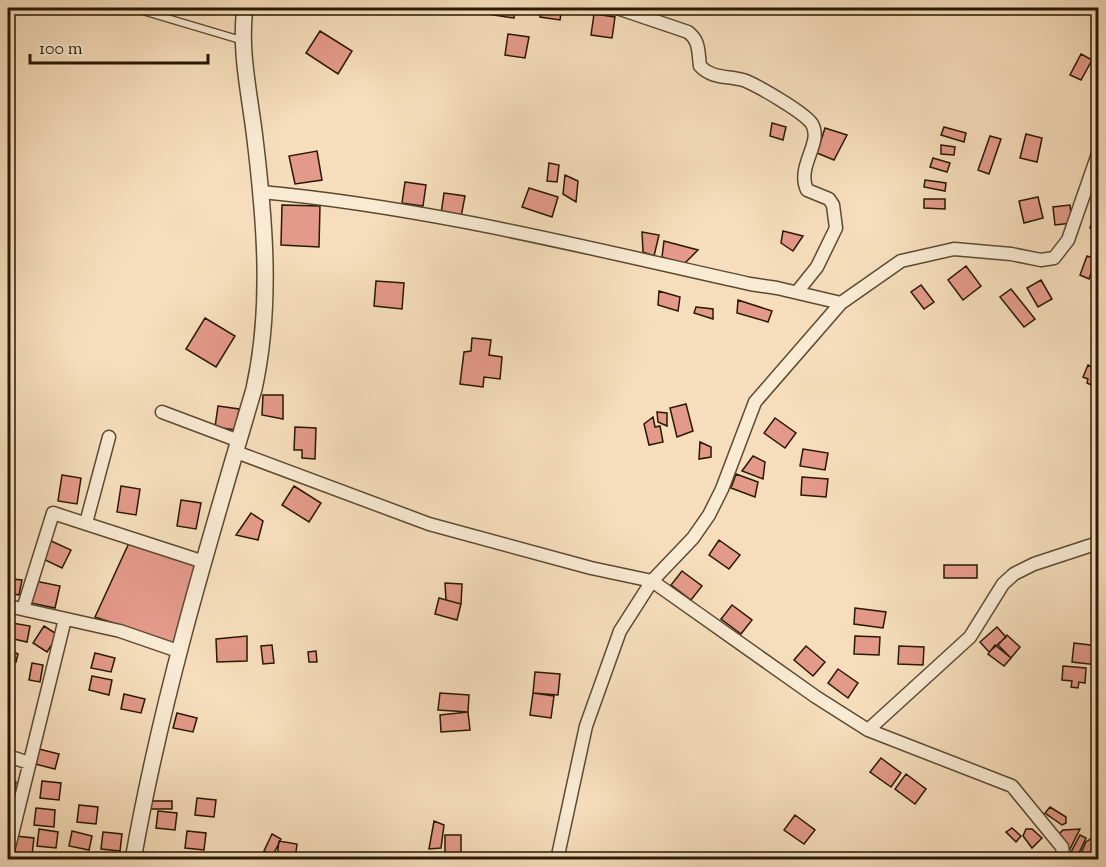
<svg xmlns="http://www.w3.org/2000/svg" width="1106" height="867" font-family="'Sorts Mill Goudy',serif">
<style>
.building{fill:#e49a8a;stroke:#291802;stroke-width:1.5}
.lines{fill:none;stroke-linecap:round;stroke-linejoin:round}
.service-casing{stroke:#5c4a30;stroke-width:9}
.minor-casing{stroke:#5c4a30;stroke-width:15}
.tertiary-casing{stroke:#5c4a30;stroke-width:18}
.service{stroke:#f9ead3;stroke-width:6}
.minor{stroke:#f9ead3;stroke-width:12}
.tertiary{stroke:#f9ead3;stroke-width:15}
</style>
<rect width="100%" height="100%" fill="#f6debc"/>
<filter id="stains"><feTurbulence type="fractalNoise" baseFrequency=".00333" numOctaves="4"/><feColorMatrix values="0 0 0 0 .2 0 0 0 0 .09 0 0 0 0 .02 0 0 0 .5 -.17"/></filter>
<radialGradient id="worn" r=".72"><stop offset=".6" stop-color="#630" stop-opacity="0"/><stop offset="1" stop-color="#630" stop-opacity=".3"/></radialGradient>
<!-- building -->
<path class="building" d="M495 8H515L514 18 493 15Z
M541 8H562L560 20 540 17Z
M594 14 615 17 612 38 591 35Z
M320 31 352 51 338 74 306 53Z
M508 34 529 37 525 58 505 55Z
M1081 54 1092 60 1081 80 1070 75Z
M772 123 786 127 783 140 770 136Z
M944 127 966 133 964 142 941 135Z
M825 128 847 135 834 160 817 153Z
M1026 134 1042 138 1037 162 1020 158Z
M990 136 1001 139 989 174 978 170Z
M941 145 955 147 954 155 941 154Z
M317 151 322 180 295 184 289 156Z
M933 158 950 163 947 172 930 167Z
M549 163 559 165 557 182 547 181Z
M565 175 578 181 576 202 563 194Z
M925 180 946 183 945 191 924 187Z
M405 182 426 185 423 206 402 203Z
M529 188 558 197 552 217 522 207Z
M444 193 465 196 461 217 441 214Z
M1038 197 1043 218 1024 223 1019 201Z
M924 199H945V209L924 208Z
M282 205 320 206 319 247 281 245Z
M1070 205 1072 223 1055 225 1053 207Z
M1095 211 1098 212V230L1090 228Z
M783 231 803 236 793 251 781 243Z
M642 232 659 235 654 256 643 252Z
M664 241 698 250 684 264 662 257Z
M1087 256 1096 259 1089 279 1080 275Z
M966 266 981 286 963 300 948 280Z
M1041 280 1052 299 1038 307 1027 288Z
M376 281 404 283 402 309 374 306Z
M921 285 934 302 924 309 911 292Z
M1011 289 1035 319 1024 327 1000 297Z
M659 291 680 297 678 311 658 305Z
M738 300 772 311 768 322 737 313Z
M696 307 713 309V319L694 313Z
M205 318 235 336 216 367 186 349Z
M472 338 491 340 489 355 502 357 500 379 484 377 483 387 460 384 464 352 471 351Z
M1088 365 1098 370V388L1087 383 1088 379 1083 377Z
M263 395H283V419L262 415Z
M686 404 693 431 677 437 670 408Z
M218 406 239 409 236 430 215 427Z
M657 412 667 413V426L658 422Z
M653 417 655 427 660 426 663 442 649 445 644 424Z
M775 418 796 433 785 448 764 433Z
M295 427 316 428 315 459 302 458V450H294Z
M700 442 711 447V457L699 459Z
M803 449 828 453 825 470 800 466Z
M753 456 765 462 763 479 742 471Z
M736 474 758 482 755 497 731 488Z
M62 475 81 478 77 504 58 501Z
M802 477 828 479 826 497 801 495Z
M121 486 140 489 136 515 117 512Z
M294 486 321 503 309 522 282 505Z
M181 500 201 503 196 529 177 526Z
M251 513 263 521 258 540 236 535Z
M49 540 71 550 62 568 41 558Z
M719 540 740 555 729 569 709 555Z
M129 543 196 566 174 643 95 617Z
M944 565H977V578H944Z
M682 571 702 586 691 600 671 585Z
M12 579 22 580 19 595 9 593Z
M35 581 60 586 55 608 31 603Z
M445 583 462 584 461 604 446 600Z
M439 598 461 604 457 620 435 614Z
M732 605 752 620 741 634 721 619Z
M855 608 886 612 883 628 854 624Z
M12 623 30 626 27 642 9 638Z
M44 626 58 635 47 652 33 643Z
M997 627 1006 637 989 652 980 642Z
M1007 635 1020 647 1011 658 998 645Z
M247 636V661L217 662 216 639Z
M855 636 880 637 879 655 854 654Z
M1074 643 1098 646V665L1072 662Z
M272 645 274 663 263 664 261 646Z
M995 645 1011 658 1004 666 988 654Z
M806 646 825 662 813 676 794 660Z
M899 646 924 647 923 665 898 664Z
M8 649 18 654 16 662 8 660Z
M316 651 317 662H309L308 652Z
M95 653 115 658 111 672 91 668Z
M32 663 43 665 40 682 29 680Z
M1063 666 1086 668 1085 683 1079 682 1078 688 1071 687 1072 681 1062 680Z
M838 669 858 683 848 698 828 683Z
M535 672 560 674 558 695 533 693Z
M92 676 112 680 109 695 89 690Z
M440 693 469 695 468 712 438 710Z
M533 693 554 696 551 718 530 715Z
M124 694 145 699 141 713 121 709Z
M468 712 470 730 441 732 440 715Z
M177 713 197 718 193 732 173 728Z
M39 749 59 754 55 769 35 764Z
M881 758 901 773 891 787 870 772Z
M906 774 926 789 915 804 895 789Z
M8 780 16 782 13 797 8 795Z
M42 781 61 783 59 800 40 798Z
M197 798 216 800 214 817 195 815Z
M151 801H172V809H151Z
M79 805 98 807 96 824 77 822Z
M1050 807 1066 817V823L1062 825 1045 813Z
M36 808 55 810 54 827 34 825Z
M158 811 177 813 175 830 156 828Z
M795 815 815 830 804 844 784 830Z
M434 821 444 825 441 848 429 849Z
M1012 828 1021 836 1016 842 1006 832Z
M39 829 58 832 56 848 37 846Z
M1026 829H1032L1042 838 1032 848 1023 836Z
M1080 829 1070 849 1059 844 1062 839 1059 834 1063 830Z
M72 831 92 836 89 850 69 846Z
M187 831 206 833 204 850 185 848Z
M103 832 122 834 120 851 101 849Z
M272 834 281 839 273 855 264 851Z
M445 835H461V859H445Z
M1080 835 1086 838 1077 857 1070 854Z
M1096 835 1098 836V860H1078L1086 842Z
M15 836 34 838 32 855 13 853Z
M279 841 297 844 295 860 277 858Z"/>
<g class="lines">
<!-- service casing -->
<g class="service-casing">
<path id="service" d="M133 8 244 41"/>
</g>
<!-- minor casing -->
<g class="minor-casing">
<path id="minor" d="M617 8 688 32C700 41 698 52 700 66 713 80 730 75 746 81 760 87 805 113 812 124 823 143 796 166 807 190L829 199 833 205 836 228 817 267 797 292
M261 192C426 207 588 248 750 284L777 288 841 303 755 402 722 489 709 515 693 538 652 581 620 631 586 726 557 860
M841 303 901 261 954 249 1011 254 1041 260 1054 258 1068 240 1098 154
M162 412 239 441
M236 452 429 524 591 568 652 581 816 697 868 730 1012 786 1062 847 1064 860
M86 523 109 437
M8 606 120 631 178 651
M23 609 53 513 204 562
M868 730 970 637 1003 584 1014 574 1034 564 1098 543
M8 756 29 763
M8 851 65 619"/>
</g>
<!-- tertiary casing -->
<g class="tertiary-casing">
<path id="tertiary" d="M133 860C161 700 208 545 254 389 272 308 265 222 255 139 250 96 239 50 245 8"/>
</g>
<!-- service -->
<use href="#service" class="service"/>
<!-- minor -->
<use href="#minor" class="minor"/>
<!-- tertiary -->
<use href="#tertiary" class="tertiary"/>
</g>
<!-- margin -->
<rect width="1106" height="867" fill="none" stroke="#f6debc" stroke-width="30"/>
<rect x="9" y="9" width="1088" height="849" fill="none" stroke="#291802" stroke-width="3"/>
<rect x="15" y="15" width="1076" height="837" fill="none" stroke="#291802" stroke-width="1.5"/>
<!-- scale -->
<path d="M30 54v9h178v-9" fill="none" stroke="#291802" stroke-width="3"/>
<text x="39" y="54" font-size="18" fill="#291802" stroke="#f9ead3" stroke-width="4.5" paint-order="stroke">100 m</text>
<rect width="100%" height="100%" filter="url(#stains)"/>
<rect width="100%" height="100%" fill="url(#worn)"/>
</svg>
